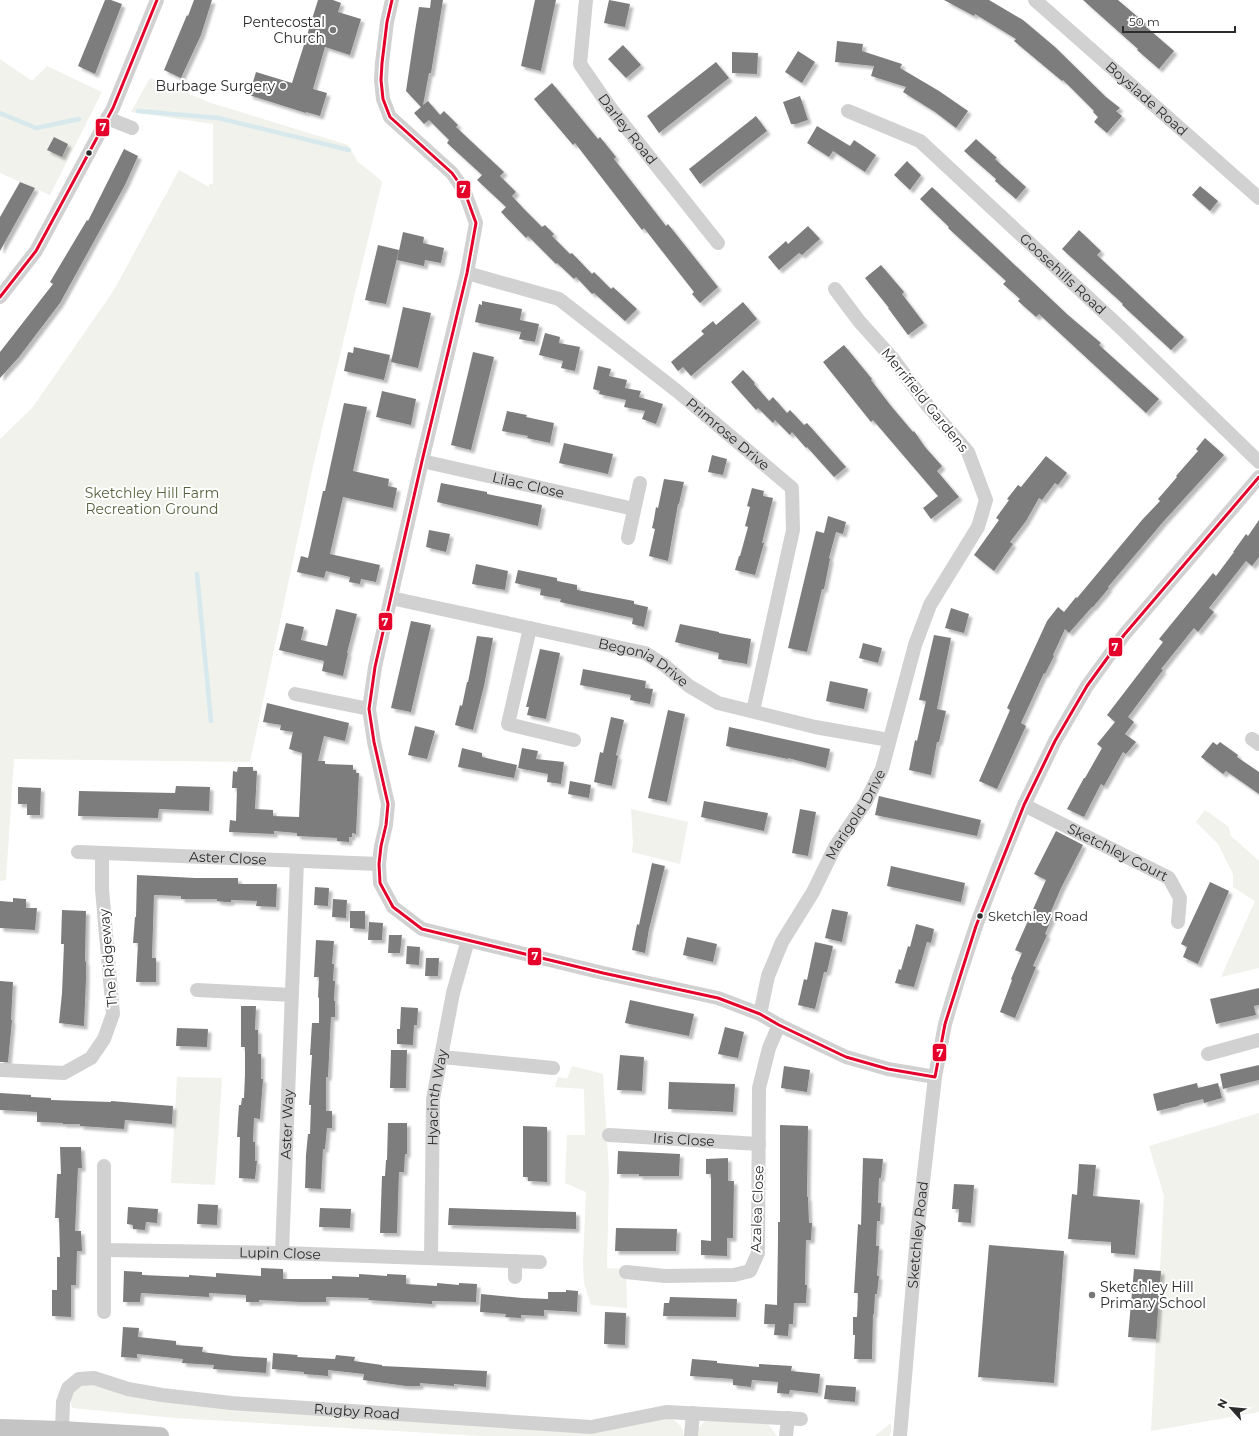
<svg xmlns="http://www.w3.org/2000/svg" width="1259" height="1436" font-family="Montserrat,sans-serif">
<style>
.green{fill:#f0f2eb}
.lines{fill:none;stroke-linecap:round;stroke-linejoin:round}
.stream{stroke:#d8e9ee;stroke-width:4.5}
.building{fill:#7d7d7d;filter:url(#shadow)}
.minor{stroke:#d1d1d1;stroke-width:14}
.major{stroke:#c4c4c4;stroke-width:18}
.bus-1-casing{stroke:#fff;stroke-width:6}
.bus-1{stroke:#e4002b;stroke-width:3}
.poi-dot{fill:#767676;stroke:#fff;stroke-width:1.5}
.bus-dot{fill:#2c2c2c;stroke:#fff;stroke-width:1.5}
.labels{text-anchor:middle;dominant-baseline:central;stroke-width:4;stroke-linejoin:round;paint-order:stroke}
.bus-label{font-size:13px;fill:#2c2c2c;stroke:#fff;text-anchor:start}
.poi-label{font-size:14px;fill:#2c2c2c;stroke:#fff;text-anchor:end}
.street-label{font-size:14px;fill:#2c2c2c;stroke:#fff}
.park-label{font-size:14px;fill:#55623e;stroke:#fff}
.line-badge{stroke:#fff;stroke-width:1.5}
.badge-label{font-size:11px;text-anchor:middle;font-weight:bold;fill:#fff}
</style>
<defs>
<filter id="shadow"><feDropShadow dx="3.5" dy="3.5" stdDeviation="1" flood-color="#0004"/></filter>
</defs>
<rect width="100%" height="100%" fill="#fff"/>
<!-- green -->
<path class="green" d="M0 59 32 81 47 66 102 92 50 195 0 173Z
M150 78 211 103 348 145 358 162 375 175 382 182 314 462 250 762 14 759 6 880 0 881V439L33 407 114 290 179 170 209 187V184H213V124L131 112Z
M631 809 688 822 680 864 632 852 633 842Z
M1205 810 1229 827 1230 835 1259 861V968L1221 977 1255 901 1233 887V874L1218 844 1196 822Z
M572 1066 603 1074 609 1174 607 1268 626 1269 627 1308 591 1305 584 1283 583 1263 586 1192 565 1183 567 1135H585L584 1089 555 1087 558 1077 567 1079Z
M177 1077 222 1078 215 1185 171 1183Z
M1259 1113V1412L1151 1431 1164 1196 1149 1146Z
M85 1382 109 1386 582 1428 670 1418C678 1422 683 1427 684 1436H482L175 1418 72 1408 71 1405V1394Z
M705 1421H762L769 1425 777 1436H696L700 1426Z
M891 1423V1433L889 1436H875Z"/>
<g class="lines">
<!-- stream -->
<path class="stream" d="M138 111 218 118 349 150
M0 113 36 128 79 119
M197 574 211 721"/>
</g>
<!-- building -->
<path class="building" d="M105 0H111L122 4 95 74 78 66Z
M194 0H212L201 35 181 78 164 70 187 15 188 16Z
M318 0H333L341 3 338 12 361 19 350 55 325 47 313 89 327 93 320 116 306 112V113L249 95 256 72 292 83Z
M431 0H443L431 73H429L423 105 428 101 440 115 444 111 458 125 456 127 504 172 500 176 516 192 512 196 523 208 542 227 545 225 554 234 552 236 570 254 572 253 592 274 594 272 611 289 613 287 637 309 625 321 594 293 592 294 576 277 574 279 557 263 556 264 528 236 526 238 501 212 506 207 477 180 482 175 447 143 449 140 429 120 424 124 414 113 421 107 406 91 415 31 419 7 430 8Z
M535 0H556L541 71 521 66Z
M609 0 630 4 625 27 604 23Z
M944 0H989L1023 20 1055 47 1106 97 1120 108 1116 111 1122 116 1107 133 1094 122 1098 117 1093 112 1094 111 1063 80 1062 81 1014 41 1016 39 975 14 974 16Z
M1083 0H1118L1146 24 1144 25 1174 51 1159 69 1137 50 1138 49Z
M837 41 863 44 862 51 902 64 900 68 939 91 968 111 956 128 935 112 903 92 906 87 871 76 874 66 835 62Z
M623 45 641 65 626 78 608 59Z
M798 51 815 62 802 83 785 72Z
M732 52 758 53 757 74 732 73Z
M716 62 729 78 659 133 647 116Z
M552 83 598 139 600 137 616 157 614 159 666 226 668 224 718 287 700 303 692 294 694 292 644 228 642 230 575 143 573 145 534 99Z
M800 96 808 120 796 124H791L783 102Z
M756 116 767 131 700 184 689 169Z
M817 126 850 146 854 140 876 155 865 172 833 151 829 157 807 143Z
M54 137 68 144 62 157 47 150Z
M976 139 997 158 995 159 1026 187 1016 199 995 181 996 179 964 151Z
M124 149 138 156 125 185 60 303 19 357 0 378V352L53 284 50 282 87 220 88 221Z
M907 161 921 175 910 190 894 175Z
M20 182 35 188 0 251V217Z
M1200 186 1218 201 1210 211 1192 195Z
M932 187 1068 315 1101 343 1099 345 1159 399 1146 413 1039 314 1036 317 1018 301 1020 299 1003 284 1006 281 948 228 949 227 922 201 920 199Z
M808 226 820 239 802 255 799 253 779 270 768 257 786 241 788 244Z
M1079 230 1101 251 1097 255 1184 337 1171 350 1122 305 1123 304 1062 249Z
M403 232 424 237 423 243 444 248 441 263 425 260 424 266 397 260Z
M378 245 399 250 386 304 365 300Z
M881 265 904 292 902 294 924 323 908 335 888 308H889L865 278Z
M482 301 522 309 520 320 539 324 535 342 519 339 521 332 475 322 479 304 482 305Z
M743 302 757 319 691 376 683 367 678 371 671 362 704 334 701 331 713 321 716 325Z
M403 307 431 313 418 368 391 362Z
M545 333 560 337 559 343 580 347 575 371 561 368 563 361 539 355Z
M844 345 872 379 871 380 891 406 913 432 914 431 925 447 942 466 937 471 959 497 931 519 923 508 938 496 873 420 871 422 823 362Z
M354 347 390 355 384 380 344 371 348 352 353 353Z
M473 352 494 357 471 450 451 445Z
M598 366 611 369 609 376 627 380 625 388 641 391 639 397 663 404 656 424 642 419 645 411 624 407 626 400 599 394 600 391 593 389Z
M743 370 755 383 754 384 769 401 773 397 787 413 790 410 804 425 807 423 846 467 834 477 807 447 806 448 792 432 790 435 775 420 773 423 758 408 756 410 731 382Z
M382 391 416 399 411 425 376 417Z
M344 403 367 407 353 471 389 479 388 486 397 488 393 508 343 497 330 554 380 565 376 582 361 579 360 584 349 582 350 577 326 571 324 578 297 572 301 556 308 558 323 491H325Z
M507 411 527 415 526 417 554 423 550 443 527 438 528 436 502 431Z
M1205 438 1224 455 1163 522 1108 587 1109 588 1093 607H1092L1069 633 1065 629 1053 655 1054 656 1045 674 1044 673 1021 723 1026 726 997 789 979 781 1010 710 1007 708 1047 621 1058 607 1064 612 1076 597 1077 598 1142 520 1160 501 1158 499 1177 477 1176 476 1198 451 1196 449Z
M564 443 613 454 608 474 559 463Z
M712 455 727 459 723 475 708 472Z
M1046 456 1067 473 1058 485 1055 483 1042 500 1039 498 1026 521 1010 542 1013 544 994 571 974 555 999 520 996 518 1009 500 1007 499 1018 485 1021 487Z
M664 479 684 482 679 504H678L668 561 649 556 655 529 652 528 654 519 656 507 658 508Z
M441 483 487 492V494L542 505 538 526 437 502Z
M752 488 764 491 763 496 773 498 762 543H764L755 575 735 570 739 556H740L748 527 745 526 750 507 747 506Z
M828 516 846 522 843 534 836 532 829 558 830 559 824 589H822L807 652 788 648 816 531 824 533Z
M1259 520V557L1252 566 1246 561 1209 608 1214 612 1198 632 1194 628 1161 669 1163 670 1128 717 1134 722 1125 734 1136 742 1126 754 1123 752 1104 786 1101 784 1084 817 1067 809 1084 778H1085L1102 748 1097 744 1115 722 1107 715 1163 642 1159 639 1213 573 1216 576 1234 552H1233L1246 534 1248 536Z
M429 530 450 534 446 552 426 547Z
M476 564 508 571 505 590 472 584Z
M518 570 557 578V581L577 585V590L634 601V604L648 607 644 627 632 624 633 618 560 602 561 599 540 595 541 589 515 583Z
M951 608 969 614 964 633 945 628Z
M336 609 357 614 347 653H348L343 676 322 671 324 661 279 650 286 623 304 627 301 640 327 646Z
M411 621 431 625 411 712 391 708Z
M680 624 719 632V633L751 639 747 664 718 659 719 653 675 642Z
M934 635 951 638 937 709 946 711 939 742H937L931 775 909 770 915 740 917 741 926 701 919 700Z
M477 636 493 638 484 686 473 730 455 725 460 705 462 706 467 682H468Z
M863 643 882 648 878 663 859 658Z
M540 649 560 653 546 719 527 715 529 707H526Z
M583 669 646 681 645 688 653 689 650 704 630 700 631 695 580 685Z
M830 681 868 689 864 709 826 701Z
M267 703 349 723 345 741 324 736 318 761H325V764L353 765V770H356V773H359L356 834 352 833V837H349V842L337 841V838L297 836V833L274 831V834L229 832 230 820 236 821 237 788H232L233 771 237 772 238 767H253V771H257L255 809 273 810V816L299 817 302 753 289 749 293 732 280 730 281 725 263 722Z
M668 710 685 714 667 802 648 798Z
M611 717 624 720 616 755 618 756 612 786 594 782 600 752 603 753Z
M415 726 435 731 427 759 408 755Z
M729 727 830 749 826 768 788 758V759L726 746Z
M1213 742 1217 745 1220 742 1238 755 1237 757 1259 772V794L1226 771 1223 774 1201 757Z
M462 748 482 753V757L517 765 514 778 458 767Z
M522 748 538 751 536 759 564 762 561 784 547 782 548 774 518 768Z
M570 781 591 785 589 798 568 794Z
M176 786 210 787 209 811 159 809 158 818 78 816 79 791 175 793Z
M18 787 41 788 40 815H27V804H18Z
M879 796 981 820 977 836 875 815Z
M704 801 768 813 764 831 701 817Z
M800 809 816 812 808 856 792 853Z
M1056 831 1083 845 1061 888 1049 916 1052 918 1045 934 1047 935 1033 966 1036 967 1015 1018 1000 1012 1012 980 1011 979 1022 953 1015 950 1046 880 1034 874Z
M652 863 665 866 649 929 645 953 632 950 637 924 639 925Z
M891 866 965 883 961 902 887 886Z
M137 875 195 878H238V884H277L276 907 256 906 257 901 231 900V902H225L217 901V899H181V896L154 895 152 958H156V982H136L138 943H133L135 917H136Z
M1210 882 1229 891 1198 964 1183 957 1187 947 1181 944Z
M315 887 329 888 328 906 314 905Z
M13 898 26 899V908H37L35 930 0 928V901L13 902Z
M333 899 347 900 346 918 332 917Z
M832 909 848 912 842 942 825 938Z
M62 910 86 911 85 961 86 962V980L84 1026 59 1023 62 993 64 944H61Z
M350 911H365V929L350 928Z
M369 922 383 923 382 940H368Z
M916 924 934 929 931 943 927 942 914 987 895 983 899 969 901 970 908 946 910 947Z
M389 935H402L400 953H388Z
M687 937 717 944 713 962 683 955Z
M316 940 334 941 332 964H334L333 981H335L334 1001H335V1017H331L328 1077H326V1111H332V1128H327L325 1149H323L321 1189 305 1188 306 1155 308 1134H310L311 1105H309L312 1055H310L312 1023H319V998L318 997 319 977H314Z
M815 942 833 946 827 972H824L815 1009 798 1005 804 979 807 980Z
M407 946 420 947 419 965 406 964Z
M426 958H439L438 976H425Z
M0 981 13 982 11 1020H12L8 1062H0Z
M1259 988V1005L1254 1006 1256 1015 1216 1024 1210 999Z
M630 1000 694 1014 689 1036 625 1023Z
M241 1006H256L255 1030H258V1054H261V1079H263L260 1119 254 1118 253 1142H255V1161H257L255 1179 239 1178 240 1137H237L238 1119 239 1105H241L242 1098H244L245 1074V1047H241Z
M401 1007 418 1008 417 1025H414L413 1045 397 1044V1029H400Z
M725 1027 744 1032 738 1058 718 1054Z
M177 1028 208 1029 207 1047 176 1046Z
M391 1050H407L406 1088H390Z
M620 1055 644 1057 642 1091 617 1090Z
M1259 1065V1080L1223 1089 1220 1074Z
M784 1066 810 1070 807 1092 781 1088Z
M669 1082 735 1084 733 1112 668 1109Z
M1197 1083 1198 1088 1218 1083 1222 1098 1204 1103 1203 1099 1179 1105V1106L1157 1111 1153 1094Z
M0 1093 31 1095V1097L51 1098V1100L111 1102V1101L173 1106 172 1124 125 1120 124 1129 80 1126V1124H63V1123L37 1122V1112L0 1110Z
M388 1123H407V1154H405L404 1172H399L397 1233H380L382 1176H385L386 1160H387Z
M780 1125 808 1126 807 1197H808L809 1223H812L811 1240H806L805 1285H807L806 1303H794L793 1324H789L788 1336 774 1335 775 1324H764L765 1304 777 1305 778 1239V1222H780Z
M523 1126 547 1127V1182L528 1181V1177H523Z
M60 1147H81L82 1168H78L75 1231H81L82 1251H77L76 1285H71V1317L52 1316V1290H57V1257H60L59 1218H55L57 1174H61Z
M618 1151 680 1154 679 1176H639V1174H617Z
M728 1158V1181H734L733 1238H727V1256L701 1255V1240L711 1241V1174H706V1159Z
M863 1158 883 1159 881 1178H879L878 1203H881L880 1221H877L876 1246H879L877 1276H879L877 1294H875L874 1314H873L872 1359H854L855 1335H853V1317H857L858 1293H854L858 1224 861 1225Z
M1079 1164 1096 1165 1093 1196 1140 1200 1135 1255 1111 1253V1242L1068 1239 1072 1194 1077 1195Z
M954 1184 974 1185 971 1223 958 1222 959 1209H952Z
M198 1204 218 1205 217 1225 197 1224Z
M128 1207 158 1209 157 1223 146 1222 145 1230 133 1229V1225L127 1224Z
M320 1208 351 1209 350 1228 319 1227Z
M449 1208 576 1212V1229L448 1225Z
M616 1228 677 1229 676 1251H615Z
M989 1245 1064 1251 1054 1383 978 1377Z
M261 1268 283 1269V1279H332V1276L359 1277V1274L387 1276V1274L406 1275V1284L437 1286V1283L459 1285V1283L477 1284 476 1302 432 1301V1304L368 1300 369 1298 326 1297V1302H300L259 1300V1302H246V1295L209 1293V1297L141 1293 140 1302H123L124 1271 142 1272V1275L189 1277V1275L216 1277V1273L261 1276Z
M1134 1269 1161 1271 1156 1339 1128 1337Z
M566 1290 578 1291 577 1312 544 1310V1316L521 1315V1318L505 1317 506 1314 480 1312 481 1294 522 1298 548 1299V1292H566Z
M670 1297 737 1299 736 1317 663 1316 664 1303H669Z
M605 1312 626 1313 625 1345 604 1344Z
M123 1327 139 1328 138 1337 176 1341V1345L203 1347 202 1352 234 1356 267 1358 266 1373 213 1369 214 1365 182 1363 183 1359 137 1354V1358L121 1357Z
M273 1353 298 1355 297 1357 335 1359 336 1355 355 1357 354 1361 382 1365V1366L487 1371 486 1387 454 1384V1386L420 1383V1386H406L363 1380 364 1374 328 1370V1376L304 1374V1372L272 1369Z
M692 1359 717 1361V1363L759 1367V1364L792 1366 791 1371 820 1374 818 1393 790 1390 789 1394 777 1393 778 1382 752 1380 751 1387 733 1385V1379L690 1376Z
M826 1385 856 1387 855 1402 824 1399Z"/>
<g class="lines">
<!-- minor -->
<g class="minor">
<path d="M392 0 387 22 382 63 381 80 383 99 390 117 452 173 464 190 476 223 467 273 422 461 375 667 369 709 374 742 388 804 386 825 381 846 379 864 380 883 393 907 422 929 603 973 718 998 760 1014 779 1025 846 1057 888 1069 935 1077"/>
<path id="s1" d="M586 0 580 64 609 106 718 243"/>
<path id="s2" d="M1035 0 1259 198"/>
<path id="s3" d="M848 111 920 141 1121 328 1259 462"/>
<path d="M107 118 132 128"/>
<path id="s4" d="M467 273 559 299 677 391 792 488 793 530 753 711"/>
<path d="M0 297 36 251 113 108 157 0"/>
<path id="s5" d="M422 461 634 509"/>
<path d="M628 538 640 483"/>
<path id="s6" d="M391 598 645 653 664 665 689 686 718 703 815 727 889 740"/>
<path d="M530 628 508 724 574 740"/>
<path d="M295 694 369 709"/>
<path d="M1252 739 1259 744"/>
<path id="s7" d="M1024 805 1169 878 1180 898 1178 922"/>
<path id="s8" d="M78 852 379 864"/>
<path d="M197 990 292 995"/>
<path id="s9" d="M760 1014 768 976 782 942 813 892 835 847 865 803 882 769 915 645 930 605 978 527 986 500 968 452 928 406 893 359 859 321 835 289"/>
<path d="M1208 1054 1259 1040"/>
<path d="M442 1057 553 1068"/>
<path d="M0 1070 64 1073 91 1058 104 1039 113 1014 102 889V854"/>
<path id="s10" d="M609 1135 759 1144"/>
<path id="s11" d="M104 1166V1250L282 1253 540 1262"/>
<path id="s12" d="M282 1253 297 861"/>
<path id="s13" d="M431 1258 433 1099 453 993 468 940"/>
<path d="M626 1272 665 1276 734 1275 750 1271 758 1253 759 1088 769 1048 779 1025"/>
<path d="M515 1277V1261"/>
<path d="M104 1312V1250"/>
<path id="s14" d="M62 1430 63 1402 68 1388 79 1379 94 1378 128 1389 162 1395 231 1403 591 1427 666 1412 801 1419"/>
<path d="M691 1436 693 1413"/>
<path d="M786 1436 788 1418"/>
<path id="s15" d="M900 1436 917 1235 935 1077 945 1024 959 977 976 926 996 873 1024 805 1055 741 1087 686 1124 635 1259 477"/>
</g>
<!-- major -->
<path class="major" d="M0 1428 62 1430 160 1436"/>
<!-- bus-1 casing -->
<g class="bus-1-casing">
<path id="bus-1" d="M392 0 387 22 382 63 381 80 383 99 390 117 452 173 464 190 476 223 467 273 422 461 375 667 369 709 374 742 388 804 386 825 381 846 379 864 380 883 393 907 422 929 603 973 718 998 760 1014 779 1025 846 1057 888 1069 935 1077 945 1024 976 926 1024 805 1055 741 1087 686 1124 635 1259 477
M0 297 36 251 113 108 157 0"/>
</g>
<!-- bus-1 -->
<use href="#bus-1" class="bus-1"/>
</g>
<!-- markers -->
<g class="poi-dot">
<circle cx="333" cy="30" r="4"/>
<circle cx="283" cy="86" r="4"/>
<circle cx="1092" cy="1295" r="4"/>
</g>
<g class="bus-dot">
<circle cx="89" cy="153" r="3.5"/>
<circle cx="980" cy="916" r="3.5"/>
</g>
<g class="labels">
<!-- bus labels -->
<g class="bus-label">
<text x="988" y="916">Sketchley Road</text>
</g>
<!-- poi labels -->
<g class="poi-label">
<text x="325" y="22">Pentecostal<tspan x="325" dy="16">Church</tspan></text>
<text x="275" y="86">Burbage Surgery</text>
<text x="1100" y="1287" text-anchor="start">Sketchley Hill<tspan x="1100" dy="16">Primary School</tspan></text>
</g>
<!-- street labels -->
<g class="street-label">
<text stroke="none"><textPath href="#s2" startOffset="149">Boyslade Road</textPath></text>
<text stroke="none"><textPath href="#s1" startOffset="145">Darley Road</textPath></text>
<text stroke="none"><textPath href="#s3" startOffset="273">Goosehills Road</textPath></text>
<text transform="translate(925 400) rotate(51)">Merrifield Gardens</text>
<text stroke="none"><textPath href="#s4" startOffset="312">Primrose Drive</textPath></text>
<text stroke="none"><textPath href="#s5" startOffset="109">Lilac Close</textPath></text>
<text stroke="none"><textPath href="#s6" startOffset="262">Begonia Drive</textPath></text>
<text stroke="none"><textPath href="#s9" startOffset="223">Marigold Drive</textPath></text>
<text stroke="none"><textPath href="#s7" startOffset="105">Sketchley Court</textPath></text>
<text stroke="none"><textPath href="#s8" startOffset="150">Aster Close</textPath></text>
<text transform="translate(108 958) rotate(-95)">The Ridgeway</text>
<text stroke="none"><textPath href="#s13" startOffset="161">Hyacinth Way</textPath></text>
<text stroke="none"><textPath href="#s12" startOffset="129">Aster Way</textPath></text>
<text stroke="none"><textPath href="#s10" startOffset="75">Iris Close</textPath></text>
<text transform="translate(757 1209) rotate(-88)">Azalea Close</text>
<text stroke="none"><textPath href="#s15" startOffset="202">Sketchley Road</textPath></text>
<text stroke="none"><textPath href="#s11" startOffset="260">Lupin Close</textPath></text>
<text stroke="none"><textPath href="#s14" startOffset="338">Rugby Road</textPath></text>
</g>
<!-- park labels -->
<g class="park-label">
<text x="152" y="493">Sketchley Hill Farm<tspan x="152" dy="16">Recreation Ground</tspan></text>
</g>
</g>
<g class="line-badge">
<rect x="95" y="118" width="15" height="19" rx="4" fill="#e4002b"/>
<rect x="456" y="180" width="15" height="19" rx="4" fill="#e4002b"/>
<rect x="378" y="612" width="15" height="19" rx="4" fill="#e4002b"/>
<rect x="1108" y="637" width="15" height="20" rx="4" fill="#e4002b"/>
<rect x="527" y="947" width="15" height="19" rx="4" fill="#e4002b"/>
<rect x="932" y="1043" width="15" height="19" rx="4" fill="#e4002b"/>
</g>
<g class="badge-label">
<text x="103" y="131">7</text>
<text x="463" y="193">7</text>
<text x="385" y="626">7</text>
<text x="1115" y="651">7</text>
<text x="535" y="960">7</text>
<text x="940" y="1057">7</text>
</g>
<!-- north arrow -->
<g transform="translate(1231 1408) rotate(297)" stroke="#ffffff" stroke-width="3" paint-order="stroke">
<path d="M0-3L7 15L0 10L-7 15Z" fill="#2c2c2c"/>
<text y="-6" font-size="11" font-weight="bold" text-anchor="middle" fill="#2c2c2c">N</text>
</g>
<!-- scale -->
<path d="M1123 26v6h112v-6" fill="none" stroke="#2c2c2c" stroke-width="2"/>
<text x="1129" y="26" font-size="12" fill="#2c2c2c" stroke="#ffffff" stroke-width="3" paint-order="stroke">50 m</text>
</svg>
